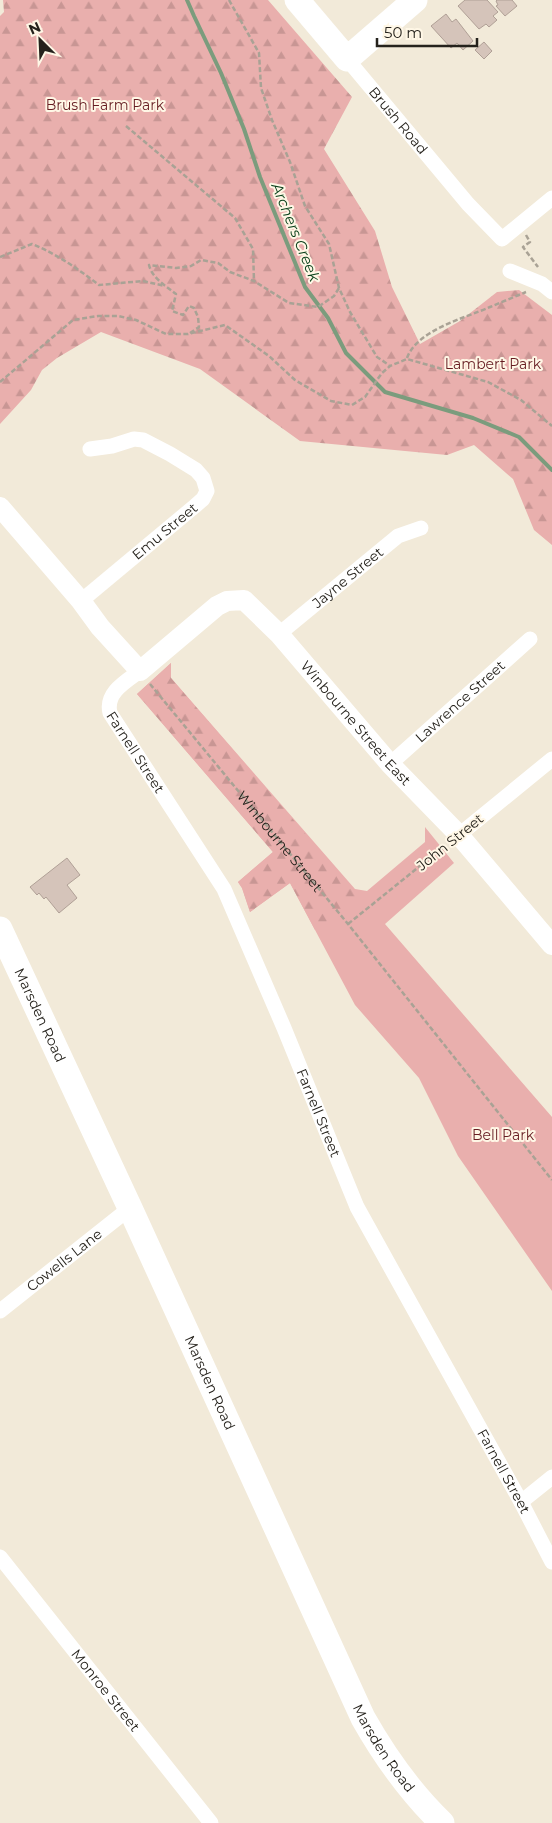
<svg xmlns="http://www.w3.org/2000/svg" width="552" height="1823" font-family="Montserrat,sans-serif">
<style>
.green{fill:#e9afad}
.forest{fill:url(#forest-firs)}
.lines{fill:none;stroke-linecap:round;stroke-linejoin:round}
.stream{stroke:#7b9c7d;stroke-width:4}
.building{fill:#d5c4ba;stroke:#b0a096}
.path{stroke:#a9a295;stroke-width:2.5;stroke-dasharray:5 2.5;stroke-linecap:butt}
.minor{stroke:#fff;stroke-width:15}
.tertiary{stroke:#fff;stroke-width:20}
.primary{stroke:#fff;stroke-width:25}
.labels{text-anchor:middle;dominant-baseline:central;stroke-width:4;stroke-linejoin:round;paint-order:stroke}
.park-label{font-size:14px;fill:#661c21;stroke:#fff7e6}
.street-label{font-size:14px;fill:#25221c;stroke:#fff7e6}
.water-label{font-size:15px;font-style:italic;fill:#09401a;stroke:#fff7e6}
</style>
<defs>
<pattern id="forest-firs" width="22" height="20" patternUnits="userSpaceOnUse" patternTransform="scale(1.25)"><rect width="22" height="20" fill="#e9afad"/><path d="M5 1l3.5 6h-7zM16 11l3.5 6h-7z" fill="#c89694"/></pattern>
</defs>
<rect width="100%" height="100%" fill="#f2ead9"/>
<!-- green -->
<path class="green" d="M171 663V678L355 889 367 891 425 842V827L454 863 385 924 552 1117V1291L458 1156 419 1078 355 1005 290 883 250 912 242 888 238 882 273 852 137 694Z"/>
<!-- forest -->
<path class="forest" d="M3 0H268L352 97 324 149 375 231 392 287 420 344 460 321 497 292 519 290 552 315V545L534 530 513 479 474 445 447 455 300 441 200 369 101 332 57 358 42 370 31 390 0 424V16L4 12Z
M171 663V678L360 897 315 930 290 883 250 912 242 888 238 882 273 852 137 694Z"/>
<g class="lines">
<!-- stream -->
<path class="stream" d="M187 0 194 16 221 73 244 129 260 177 305 287 328 318 346 353 385 392 473 418 519 437 552 470"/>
</g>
<!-- building -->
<path class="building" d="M465 0H487L498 12 493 16 497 20 489 27 486 24 479 29 458 6Z
M497 0H512L517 6 505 16 496 6 498 5 496 1Z
M446 14 452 22 456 19 473 41 463 50 457 43 451 48 431 26Z
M484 42 492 51 484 59 475 50Z
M67 858 80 875 67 885 77 898 59 913 46 897 44 899 39 893 37 895 30 887Z"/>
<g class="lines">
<!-- path -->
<g class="path">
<path d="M229 0 259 53 261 88 272 120 290 162 305 206 329 244 339 288 350 312 377 357 389 365"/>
<path d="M126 126 235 218 253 249 254 281"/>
<path d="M526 235 530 242 523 247 538 267"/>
<path d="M0 257 32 244C57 254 78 269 99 285L143 281 165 286"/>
<path d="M190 333 199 327 198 317 194 308 189 306 183 315 172 311 176 294C166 286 152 278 149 265L176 268 191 266 201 260 218 263 230 272 254 281 289 303 318 307 334 296 339 288"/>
<path d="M407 358C417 330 465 318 490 307 502 302 514 297 526 292"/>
<path d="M0 382 73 320 98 316H118L136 320 166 334H188L225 325 269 356 295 380 331 401 352 405 365 397 382 373 390 366 407 359 488 382 521 400 552 426"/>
<path id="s1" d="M150 684 348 924 552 1180"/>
<path d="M348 924 446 845"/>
</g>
<!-- minor -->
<g class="minor">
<path id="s2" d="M347 59 468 204 502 239 552 198"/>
<path d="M510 271 542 284 552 292"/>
<path id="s3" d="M81 601 195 506 203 499 207 491 203 478 196 470 170 454 143 440 134 439 112 446 90 449"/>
<path id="s4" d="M279 634 398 536 421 528"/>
<path id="s5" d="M140 671C125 682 105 693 110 713L224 889 284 1028 357 1207 521 1502 552 1562"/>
<path id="s6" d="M390 764 530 639"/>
<path d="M459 835 552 759"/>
<path id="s7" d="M0 1311 130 1208"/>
<path d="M521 1502 552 1477"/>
<path id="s8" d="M0 1557 211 1823"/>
</g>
<!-- tertiary -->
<path class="tertiary" id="s9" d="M0 507 81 601 100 627 140 671 217 606 227 601 244 600 279 634 390 764 459 835 552 945"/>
<!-- primary -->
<g class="primary">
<path d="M297 0 347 59 415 0"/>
<path id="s10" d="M0 929 130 1208 363 1718C385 1757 410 1792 442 1823"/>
</g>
</g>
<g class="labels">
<!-- park labels -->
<g class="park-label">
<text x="105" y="105">Brush Farm Park</text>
<text x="493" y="364">Lambert Park</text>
<text x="503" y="1135">Bell Park</text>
</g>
<!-- street labels -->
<g class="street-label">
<text stroke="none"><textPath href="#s2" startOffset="80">Brush Road</textPath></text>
<text stroke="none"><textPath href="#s3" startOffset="109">Emu Street</textPath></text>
<text stroke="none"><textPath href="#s4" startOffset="89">Jayne Street</textPath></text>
<text stroke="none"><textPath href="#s6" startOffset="94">Lawrence Street</textPath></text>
<text stroke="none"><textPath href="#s9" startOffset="511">Winbourne Street East</textPath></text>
<text stroke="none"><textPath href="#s5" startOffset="102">Farnell Street</textPath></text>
<text stroke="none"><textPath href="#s1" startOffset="204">Winbourne Street</textPath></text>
<text transform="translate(450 842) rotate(-39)">John Street</text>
<text stroke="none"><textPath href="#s10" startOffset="95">Marsden Road</textPath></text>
<text stroke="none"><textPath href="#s5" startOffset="508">Farnell Street</textPath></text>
<text stroke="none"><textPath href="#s7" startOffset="82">Cowells Lane</textPath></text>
<text stroke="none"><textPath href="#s10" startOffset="500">Marsden Road</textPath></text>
<text stroke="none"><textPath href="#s5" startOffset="912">Farnell Street</textPath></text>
<text stroke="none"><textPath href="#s8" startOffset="170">Monroe Street</textPath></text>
<text stroke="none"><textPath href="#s10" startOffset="905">Marsden Road</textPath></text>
</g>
<!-- water labels -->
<g class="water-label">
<text transform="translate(296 232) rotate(68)">Archers Creek</text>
</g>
</g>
<!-- north arrow -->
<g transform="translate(40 40) rotate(336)" stroke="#fff7e6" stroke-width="4" paint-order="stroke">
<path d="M0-4L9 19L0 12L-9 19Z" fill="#25221c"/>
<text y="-8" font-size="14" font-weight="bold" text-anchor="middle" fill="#25221c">N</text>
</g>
<!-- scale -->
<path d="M377 38v8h100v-8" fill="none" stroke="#25221c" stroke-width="2.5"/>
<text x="384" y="38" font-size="15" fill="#25221c" stroke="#fff7e6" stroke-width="4" paint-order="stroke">50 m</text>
</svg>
